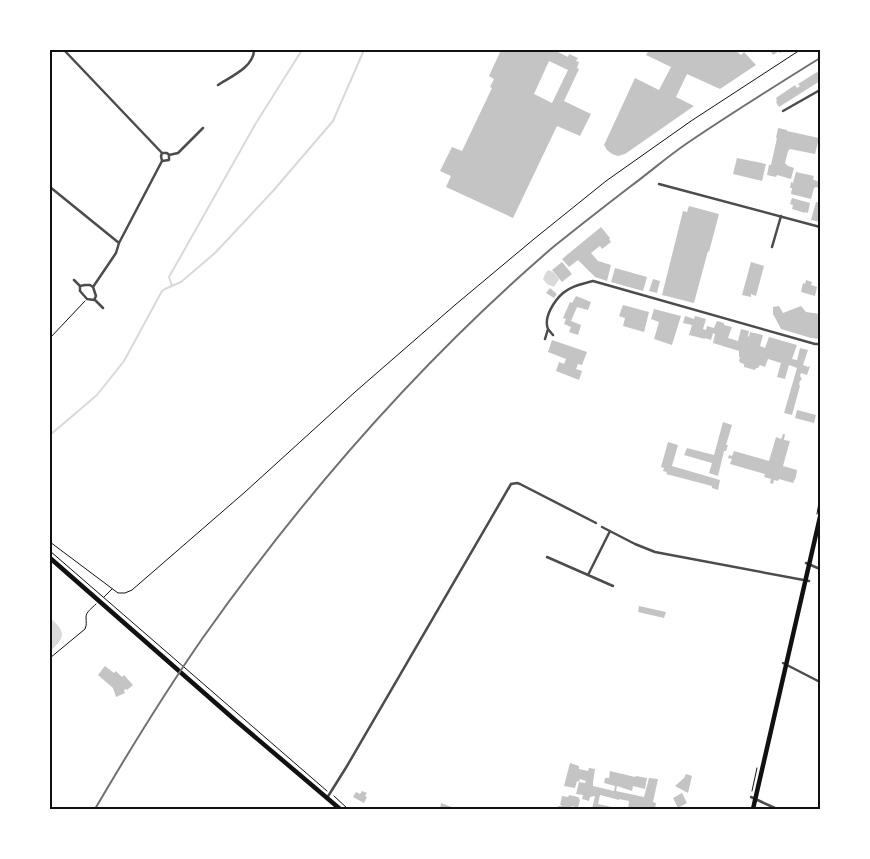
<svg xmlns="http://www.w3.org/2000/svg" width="870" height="859" font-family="Arial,sans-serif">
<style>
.water{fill:#d9d9d9}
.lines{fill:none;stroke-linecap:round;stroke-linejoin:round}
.stream{stroke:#d9d9d9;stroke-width:2}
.building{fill:#c4c4c4;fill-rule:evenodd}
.path{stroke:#111;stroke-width:1}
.minor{stroke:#4c4c4c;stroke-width:2.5}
.primary{stroke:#111;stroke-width:4.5}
.rail{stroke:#707070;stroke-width:2}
.neatline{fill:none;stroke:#111;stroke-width:2}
</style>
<rect width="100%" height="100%" fill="#fff"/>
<!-- water -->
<path class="water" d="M548 270 553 272 559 279 554 287 547 284 543 279 545 274Z
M50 618C66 632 66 637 50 651Z"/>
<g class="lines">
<!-- stream -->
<path class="stream" d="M172 286 169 277 256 123 302 50
M50 435 97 395 124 361 162 291 165 289 181 282 215 253 273 191 333 121 364 50"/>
</g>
<!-- building -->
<path class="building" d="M501 50H554L568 57 569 54 578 58 576 61 579 62 577 68 579 69 564 101 591 114 580 136 557 126 513 218 446 187 451 176 440 171 452 147 462 151 492 88 490 87 494 79 489 76ZM549 61 568 70 552 103 534 94Z
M649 50H735L741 55 744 52 756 65 720 89 687 74 676 97 694 106 625 154 618 156 612 154 607 150 604 145 635 78 659 90 671 67 646 55Z
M770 50H786L780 53 779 51 773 55Z
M817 72 819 74H820V81L779 107 776 102 777 101 776 98 795 85 797 88 800 86 798 84Z
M778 128 787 130V131L819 138 815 154 790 149 788 151 785 163 788 166 794 168 791 179 777 175 776 177 767 175 769 165H771L777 138H776Z
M737 158 766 164 762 181 733 174Z
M796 172 814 176 813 179 814 180 820 182 819 188 816 187 814 188 811 199 791 194 792 188H790L791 182 793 183Z
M792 198 810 203 808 213 805 212V213L792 209 793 205 790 204Z
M816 202 820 203V222L811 220Z
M689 206 719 214 709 252 708 251 694 303 662 295 683 211 687 212Z
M601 227 610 238 609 239 611 242 602 249 600 246 591 253 598 261 611 265 607 281 595 277 578 260 569 267 562 259Z
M562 262 572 274 562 282 552 270Z
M751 262 764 266 756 296 751 294V297L742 295Z
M615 268 647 277 643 291 611 282Z
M653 279 660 281 657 293 649 291Z
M806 280 812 282 811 285 817 287 815 296 801 292 803 283 805 284Z
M550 288 557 294 554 298 546 293Z
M576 296 591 302 588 310 577 307 571 321 581 325 578 335 569 332 571 327 564 324 566 319 563 318 570 302 572 303Z
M623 305 649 312 644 332 623 326 625 318 619 316Z
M779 306 783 313 801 306 806 312 820 314V339L811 338 781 329 773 314V307Z
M654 309 681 316 672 345 654 339 659 322 651 319Z
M685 316 694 319 695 316 706 319 703 329 706 330 707 326 714 328 717 321 724 323V325L732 327 728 338 738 341 741 329 749 331 748 336 749 337 750 332 763 335 760 346 765 348 769 337 797 345 792 359 797 360 800 348 808 350 803 365 808 367 810 366 807 375 801 373 800 376 802 379 800 381 799 384 800 386 792 415 784 413 797 368 789 365 785 379 777 377 781 363 768 359 765 367 760 365 758 368H756L755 370 744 367V364L741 363 739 361 740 357H739V351L713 343 715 334 713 333 711 340 705 338V339L689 335 692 325 683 323Z
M552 340 587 352 582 365 578 364 576 369 582 371 579 380 556 371 559 362 564 364 566 359 548 352Z
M797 410 816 415 814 423 795 418Z
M723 422 732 425 726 445H728L726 451H724L718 476 709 473 712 463 684 455 687 448 714 455Z
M783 434H785L784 440 790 441 783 466 797 470 796 477 793 483 779 479 778 481 774 480 773 484 770 483 771 479 764 477 765 474 730 464 732 459 728 458 729 455 732 456 734 451 769 461 776 437 781 439Z
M668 442 678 445 672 466 720 480 718 490 712 488V486L666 474 667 472 663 471 664 468 661 467Z
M639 606 666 612 664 618 638 612Z
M105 666 114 673 116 671 122 677 124 675 133 685 127 690 126 689 124 690 125 693 116 697 113 688 98 675Z
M570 763 579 766V769L588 771 589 768 595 769 593 782V786L614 791 615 786 604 783 605 778H609L610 771 635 777 636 776 647 778 645 789 633 786 632 791 617 786 616 791 644 797 649 778 658 779 653 802 656 803 655 809H628L629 801 619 799V800L600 795 598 804 612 807 611 809H592L595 796 590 797 589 801 582 799 583 795 576 794 579 782 585 783 586 781 580 779 579 782 577 781 575 788 564 786Z
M686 774 692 776 688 793 675 786 684 778Z
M362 791 367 793 365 796 367 797 364 803 353 797 356 792 360 794Z
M682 793 687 803 678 808 673 798Z
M569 795 578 797 580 800 578 808 572 806 571 809H557L558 806H561L562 805H560L562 796 568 797Z
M441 803 457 809H440Z"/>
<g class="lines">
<!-- path -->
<path class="path" d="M50 338 85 301
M817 514 820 497
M50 542 118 593H125L132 590 245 492 355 392 455 305 534 239 606 181 691 121 800 50
M50 551 327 791
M104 597 112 589
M50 658 85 629C87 624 86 623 86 617 86 612 92 608 96 604
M752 791 757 768
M334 796 348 809"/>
<!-- minor -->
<path class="minor" d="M64 50 162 153
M218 85C230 77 254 67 254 50
M783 111 820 90
M169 155V160L162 161 161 156 162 153H167L169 155 178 153 203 128
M659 184 820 227
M50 187 119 243
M772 247 781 216
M74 280 80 286
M85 285H90L93 287 96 296 94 300 87 299 80 291V286Z
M93 287 116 253 119 243 162 161
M95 300 103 308
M553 335C552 334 548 329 548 329 543 317 555 300 563 293 571 286 582 284 593 281L815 344H820
M545 339 548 329
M602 527 635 544 655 552 809 581
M547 557 613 586
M806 563 820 569
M588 575 610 531
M783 663 820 682
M751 797 777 809
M327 798 347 766 511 484 517 483 520 484 596 523"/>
<!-- primary -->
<path class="primary" d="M50 558 235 720 340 809
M753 809 820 517"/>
<!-- rail -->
<path class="rail" d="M95 809C129 751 164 694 202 639 303 496 420 362 552 248 578 227 605 206 631 186 650 172 667 157 686 144 730 114 775 86 820 58"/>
</g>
<!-- border -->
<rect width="870" height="859" fill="none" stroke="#ffffff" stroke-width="102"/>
<rect x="51" y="51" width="768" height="757" class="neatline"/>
</svg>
